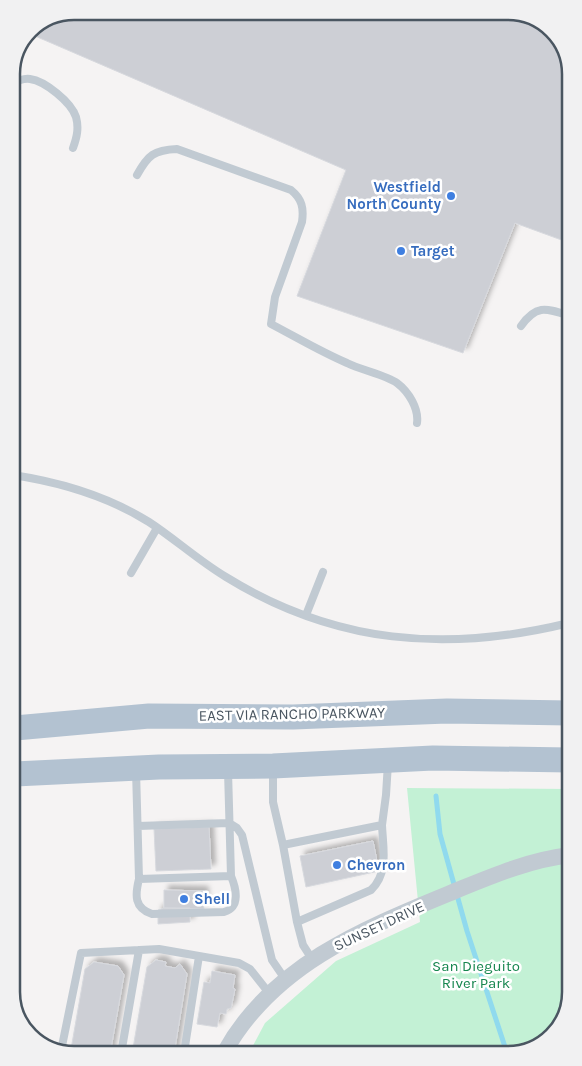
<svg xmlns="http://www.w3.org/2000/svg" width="582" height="1066" font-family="Karla,sans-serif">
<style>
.green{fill:#c3f1d5}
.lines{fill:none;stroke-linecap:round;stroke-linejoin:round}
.stream{stroke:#90daee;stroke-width:5}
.building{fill:#cdcfd5;stroke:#d7d9de;filter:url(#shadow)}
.lane{stroke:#c1cad2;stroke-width:8}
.street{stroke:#c1cad2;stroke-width:16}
.primary{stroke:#b3c2d1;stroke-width:25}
.shop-dot{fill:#3f7fe0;stroke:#fff;stroke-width:2}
.labels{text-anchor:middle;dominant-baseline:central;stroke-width:5;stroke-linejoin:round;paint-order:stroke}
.shop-label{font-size:15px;font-weight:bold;fill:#366cbe;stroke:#fff;text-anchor:start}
.street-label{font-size:15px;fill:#4a5661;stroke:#fff}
.park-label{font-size:15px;fill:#17864f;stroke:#fff}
.rim{fill:none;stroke:#4a5661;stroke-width:2.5}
</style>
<defs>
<filter id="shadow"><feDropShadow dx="4.5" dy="-4.5" stdDeviation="2.5" flood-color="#0004"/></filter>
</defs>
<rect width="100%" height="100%" fill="#f5f3f3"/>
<!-- green -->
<path class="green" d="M407 788 570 789 571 996 560 1027 532 1050 249 1053 265 1023 336 961 420 922Z"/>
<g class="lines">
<!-- stream -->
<path class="stream" d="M436 796 440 834 467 931 506 1050"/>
</g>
<!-- building -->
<path class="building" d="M74 11H512L546 24 566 50 567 242 515 223 463 353 297 296 346 170 28 33 30 29Z
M209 827 211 869 156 871 154 829Z
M373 841 379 871 306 887 300 856Z
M164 890 204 891V909L164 908Z
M164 908H190V922L158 924V910Z
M156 960 166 962 165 966 175 968 180 964 187 974 174 1054H132L147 967Z
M94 962 118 966 124 975 110 1054 70 1055 85 969Z
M212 971 235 975 233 988 235 989 231 1008 227 1009 226 1014 220 1013 217 1027 197 1024 204 982 210 983Z"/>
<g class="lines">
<!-- lane -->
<path class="lane" d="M11 85C17 81 23 78 30 79 45 81 71 102 76 117 79 128 77 137 73 148
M137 175C148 155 154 150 177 149L291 190C302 199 304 208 302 222L275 297 271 324C296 337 321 352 347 363 361 370 386 375 397 383 409 392 419 409 417 423
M521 326C536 305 545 308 567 315
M13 475C59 482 109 497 149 522 175 539 199 561 226 577 335 644 446 653 569 623
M131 573 157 528
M306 615 323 572
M136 770 139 879 231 876 228 771
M273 770V802L283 845 297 922 303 945 312 959
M138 826 229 823 237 828 242 835 272 960 285 979
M283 845 382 825 386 795 388 763
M139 879C135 895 134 908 152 914L224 912C241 907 236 888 231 876
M297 922 371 890C389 873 383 848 382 825
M61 1051 81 953 159 949 239 963 250 969 269 993
M184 1053 199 956
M121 1054 139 950"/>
<!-- street -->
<path class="street" d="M224 1053C273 964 365 928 455 891 492 876 529 860 570 855"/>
<!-- primary -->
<path class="primary" d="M15 728 149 716 293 717 447 711 569 713
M15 774 159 767 273 766 433 758 569 760"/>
</g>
<!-- markers -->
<g class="shop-dot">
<circle cx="451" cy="196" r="5"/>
<circle cx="401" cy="251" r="5"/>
<circle cx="337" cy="865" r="5"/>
<circle cx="184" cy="899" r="5"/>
</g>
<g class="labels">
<!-- shop labels -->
<g class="shop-label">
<text x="441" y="187" text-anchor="end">Westfield<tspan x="441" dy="17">North County</tspan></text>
<text x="411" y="251">Target</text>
<text x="347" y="865">Chevron</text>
<text x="194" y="899">Shell</text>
</g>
<!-- street labels -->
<g class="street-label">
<text transform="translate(292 714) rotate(-1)">EAST VIA RANCHO PARKWAY</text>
<text transform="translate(379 926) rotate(-25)">SUNSET DRIVE</text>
</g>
<!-- park labels -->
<g class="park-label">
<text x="476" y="966">San Dieguito<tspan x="476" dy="17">River Park</tspan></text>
</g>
</g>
<!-- crop -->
<path d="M0 0H582V1066H0ZM74 20H508A54 54 0 0 1 562 74V992A54 54 0 0 1 508 1046H74A54 54 0 0 1 20 992V74A54 54 0 0 1 74 20Z" fill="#f1f1f2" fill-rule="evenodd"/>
<path class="rim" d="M74 20H508A54 54 0 0 1 562 74V992A54 54 0 0 1 508 1046H74A54 54 0 0 1 20 992V74A54 54 0 0 1 74 20Z"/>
</svg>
